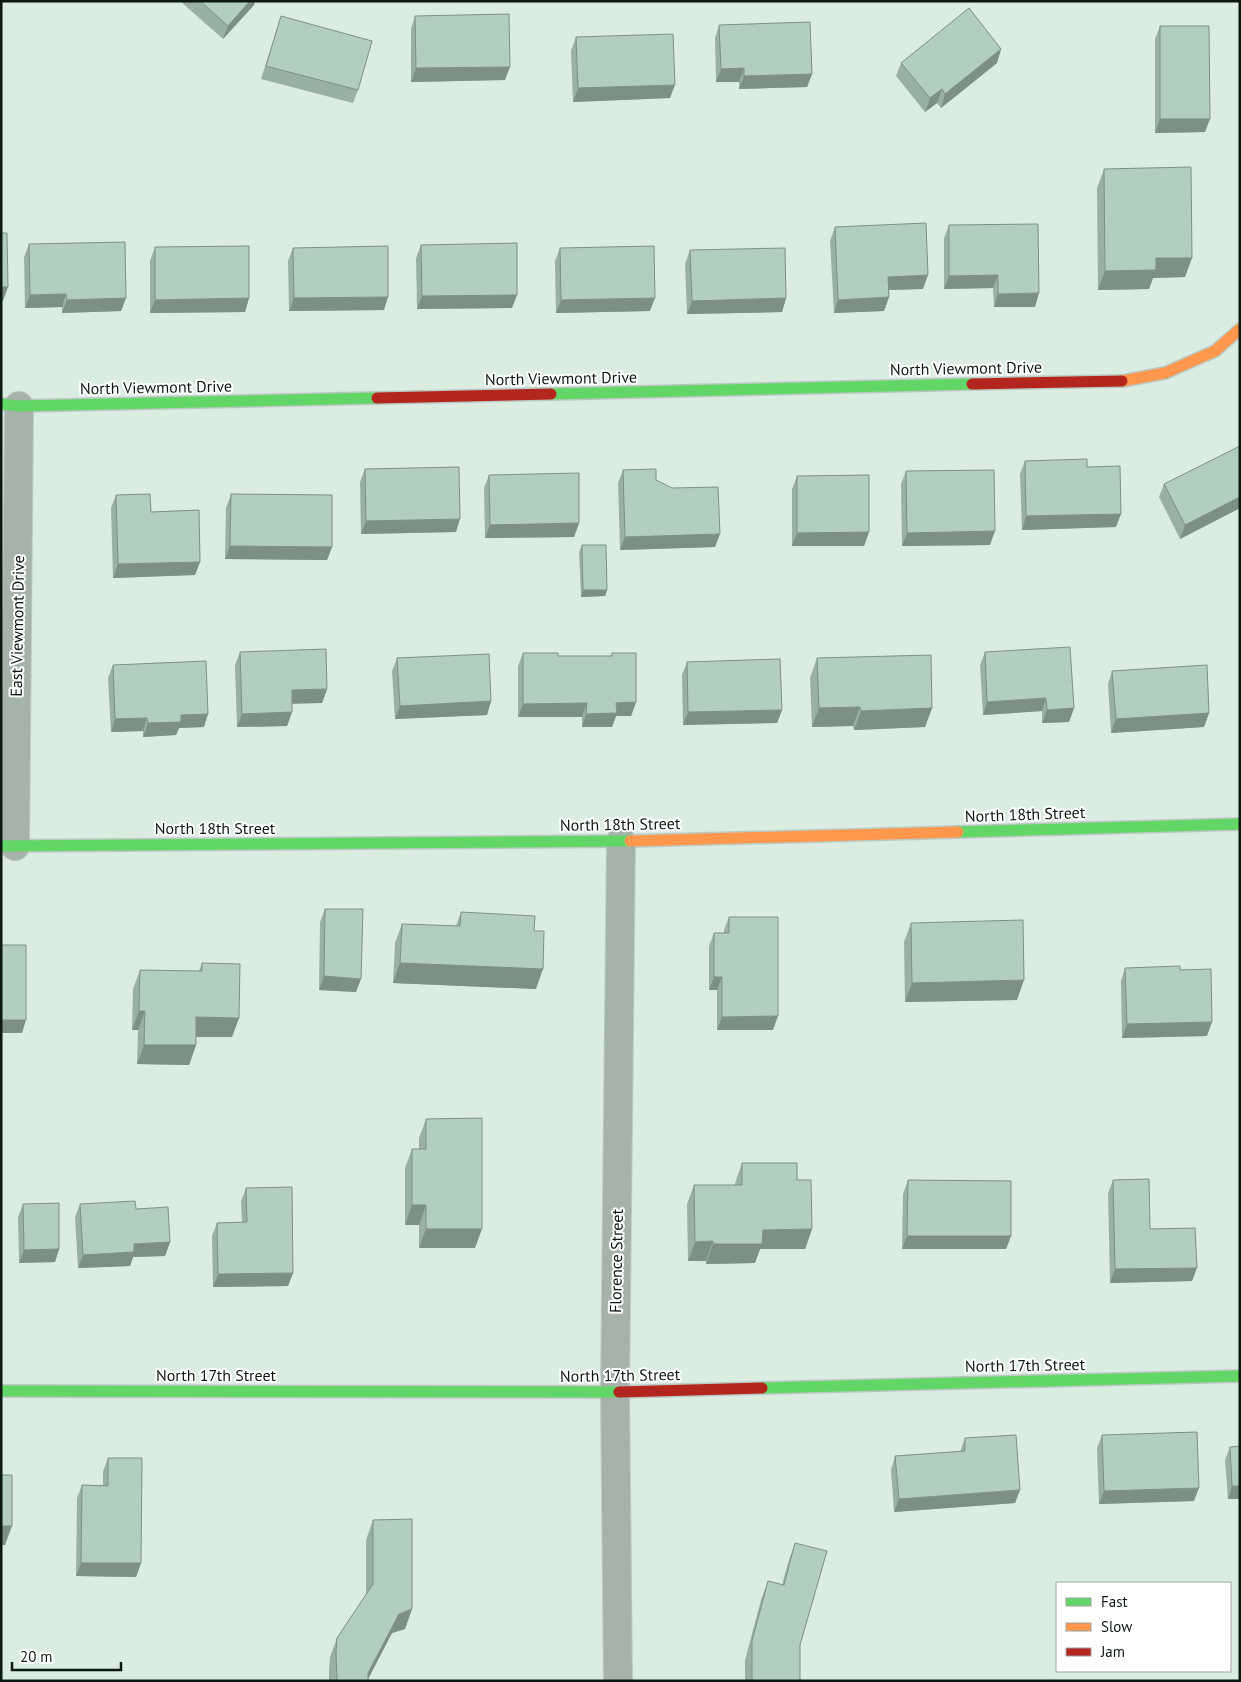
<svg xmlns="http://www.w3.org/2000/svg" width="1241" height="1682" font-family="'PT Sans',sans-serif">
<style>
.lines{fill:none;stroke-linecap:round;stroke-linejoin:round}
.street-casing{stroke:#bcc9c2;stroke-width:30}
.fast-casing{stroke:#bcc9c2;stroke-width:14}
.slow-casing{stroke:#bcc9c2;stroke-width:14}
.jam-casing{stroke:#bcc9c2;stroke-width:14}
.street{stroke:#a5b3ab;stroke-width:28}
.fast{stroke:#63d668;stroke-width:11}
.slow{stroke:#ff974d;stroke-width:11}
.jam{stroke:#b3261e;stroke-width:11}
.wall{fill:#99b1a4}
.shaded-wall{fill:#7d9086}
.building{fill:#b2cebf;stroke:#7d9086}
.labels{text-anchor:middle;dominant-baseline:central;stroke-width:4;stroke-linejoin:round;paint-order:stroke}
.street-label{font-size:16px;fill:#0d1812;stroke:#fff}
</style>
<rect width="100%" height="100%" fill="#dbede3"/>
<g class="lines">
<!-- street casing -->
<g class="street-casing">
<path id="street" d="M15 846 19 406
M618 1681 615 1392 621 841"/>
</g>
<!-- fast casing -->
<g class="fast-casing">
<path id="fast" d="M551 394 972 384
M1 404 19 406 377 398
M958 832 1240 824
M1 846 630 841
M762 1388 1240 1376
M1 1391 619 1392"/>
</g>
<!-- slow casing -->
<g class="slow-casing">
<path id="slow" d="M1122 381 1165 373 1215 351 1240 329
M630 841 958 832"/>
</g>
<!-- jam casing -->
<g class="jam-casing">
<path id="jam" d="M972 384 1122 381
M377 398 551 394
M619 1392 762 1388"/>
</g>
<!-- street -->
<use href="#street" class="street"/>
<!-- fast -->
<use href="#fast" class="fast"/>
<!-- slow -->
<use href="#slow" class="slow"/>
<!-- jam -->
<use href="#jam" class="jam"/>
</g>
<!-- wall -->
<path class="wall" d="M180 1H255L254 5 223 39Z
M281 16 358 90 353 103 261 79Z
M415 16 505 80 411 82V29Z
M719 25 812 74 807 87 739 89V82H716L715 38Z
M1160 26 1205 132 1155 133V39Z
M576 37 670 98 573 102 571 51Z
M1001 49 997 63 941 108 937 103 925 112 896 76 901 63Z
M1104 169 1185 277 1153 278 1149 289 1098 290 1097 188Z
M949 225 1035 307H994L993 288 944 289V238Z
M835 227 923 289 889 290V297L884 311 834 313 830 241Z
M29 244 126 298 121 311 62 313V307L25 308 24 257Z
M421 245 512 308 417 309 416 258Z
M155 247 249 298 245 312 150 313V261Z
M293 248 384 310 289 311 288 261Z
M560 248 650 311 556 313 555 261Z
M690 250 786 298 782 312 687 314 685 264Z
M1240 446V508L1180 539 1159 497 1164 484Z
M1025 461 1087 467 1116 527 1022 530 1020 474Z
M365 469 456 532 361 534 360 482Z
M623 470 656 480 715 547 620 550 618 483Z
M906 471 990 545 902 546 901 484Z
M489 475 579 523 574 537 485 538 484 488Z
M797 476 869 532 864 546H792V489Z
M231 494 332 547 327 560 225 559 226 508Z
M116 495 151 512 200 562 195 575 113 578 111 508Z
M582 545 607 590 605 596 581 597 579 552Z
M240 652 327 689 322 703H292V712L287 726 237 727 235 665Z
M985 652 1074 708 1069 722 1042 723V711L983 715 980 665Z
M523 653 558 656H611L612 653 636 702 631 716H616L612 727H582V717H518V666Z
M397 658 491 701 487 715 395 719 392 671Z
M817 658 932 708 925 727 854 730 853 726 812 727 810 678Z
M687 662 782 710 777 723 683 725 682 675Z
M113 665 204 727 179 728 176 735 143 737V731L111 732 108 678Z
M1112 671 1209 713 1204 727 1111 733 1108 684Z
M325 909 356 992 319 990 320 922Z
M461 912 534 931 536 989 393 983 395 943 402 924 456 926Z
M729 917 773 1030H717V990H709V946L714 933H724V930Z
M911 923 1017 1000 905 1002 904 942Z
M202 963 239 1018 232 1037H196V1045L189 1065 137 1064 138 1030H132L133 989 140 970 199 971Z
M1125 968 1180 970 1207 1036 1122 1038 1121 981Z
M426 1119 475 1248H419V1225H405V1168L412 1149H419V1138Z
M742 1163 797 1180 812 1229 805 1249H760L755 1263 706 1264V1261H688L687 1204 694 1185H735V1183Z
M908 1180 1011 1236 1006 1249H902L903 1194Z
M1113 1180 1150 1229 1192 1281 1110 1283 1108 1193Z
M246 1188 293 1273 288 1286 213 1287 212 1236 217 1223 242 1222 241 1201Z
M23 1204 59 1249 55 1262 19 1263 18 1217Z
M80 1204 136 1209 170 1242 165 1256 133 1257 130 1266 78 1268 75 1217Z
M1102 1435 1194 1501 1099 1504 1097 1448Z
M965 1438 1020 1490 1015 1503 894 1512 891 1470 895 1456 960 1452Z
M1230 1447 1240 1499H1228L1225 1460Z
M108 1458 141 1563 136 1577 76 1576 77 1498 82 1485H103V1471Z
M373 1520 412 1609 405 1629 392 1633 368 1679V1681H329V1671L330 1657 337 1638 366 1595V1540Z
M795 1543 800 1645V1681H745V1660L761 1600 768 1581 782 1585 788 1563Z"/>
<!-- shaded-wall -->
<path class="shaded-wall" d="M250 1H255L254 5 223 39 228 26Z
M1001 49 997 63 941 108 945 94Z
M510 67 505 80 411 82 416 68Z
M744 68 739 82H716L721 69Z
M812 74 807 87 739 89 744 76Z
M675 85 670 98 573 102 578 88Z
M942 89 937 103 925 112 930 98Z
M1160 119H1210L1205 132 1155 133Z
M1156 258H1192L1185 277 1153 278 1149 289 1098 290 1105 271Z
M928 275 923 289 883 290 888 277Z
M998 275 993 288 944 289 949 276Z
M1 287H8L3 301H1Z
M1039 293 1035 307H994L998 294Z
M66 294 62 307 25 308 30 295Z
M517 295 512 308 417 309 422 296Z
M388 297 384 310 289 311 294 298Z
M889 297 884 311 834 313 838 300Z
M126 298 121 311 62 313 67 300Z
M249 298 245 312 150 313 155 300Z
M655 298 650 311 556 313 561 300Z
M786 298 782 312 687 314 692 301Z
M1240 497V508L1180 539 1185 525Z
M1121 514 1116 527 1022 530 1026 516Z
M460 519 456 532 361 534 366 521Z
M579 523 574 537 485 538 490 525Z
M995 531 990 545 902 546 907 533Z
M869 532 864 546H792L797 533Z
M720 534 715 547 620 550 625 537Z
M230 546 332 547 327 560 225 559Z
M200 562 195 575 113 578 118 564Z
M583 590H607L605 596 581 597Z
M327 689 322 703 287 704 292 690Z
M1046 698 1042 711 983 715 987 702Z
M491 701 487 715 395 719 400 706Z
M636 702 631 716H616L612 727H582L586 714 616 703Z
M587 703 582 717H518L523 704Z
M860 707 853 726 812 727 819 708Z
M932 708 925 727 854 730 861 711Z
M1074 708 1069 722 1042 723 1047 710Z
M782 710 777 723 683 725 688 712Z
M292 712 287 726 237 727 242 714Z
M1209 713 1204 727 1111 733 1116 719Z
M208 714 204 727 179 728 176 735 143 737 148 723 181 715Z
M147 718 143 731 111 732 115 719Z
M400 963 543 969 536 989 393 983Z
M324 976 361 979 356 992 319 990Z
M714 977H722L717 990H709Z
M1024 980 1017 1000 905 1002 912 983Z
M139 1011H145L138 1030H132Z
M778 1016 773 1030H717L722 1017Z
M196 1017 239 1018 232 1037H189Z
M1 1020H26L22 1033H1Z
M1212 1022 1207 1036 1122 1038 1127 1024Z
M144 1045H196L189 1065 137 1064Z
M412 1205H426L419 1225H405Z
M426 1229H482L475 1248H419Z
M812 1229 805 1249H760L755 1263 706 1264 713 1244 763 1230Z
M907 1236H1011L1006 1249H902Z
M713 1241 706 1261H688L695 1242Z
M170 1242 165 1256 133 1257 130 1266 78 1268 83 1255 134 1244Z
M59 1249 55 1262 19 1263 24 1250Z
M1197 1268 1192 1281 1110 1283 1115 1269Z
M293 1273 288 1286 213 1287 218 1274Z
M1232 1486H1240V1499H1228Z
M1199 1488 1194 1501 1099 1504 1104 1491Z
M1020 1490 1015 1503 894 1512 899 1499Z
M1 1526H12L5 1545H1Z
M81 1563H141L136 1577 76 1576Z
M412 1609 405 1629 392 1633 367 1681 368 1673 399 1614Z"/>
<!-- building -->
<path class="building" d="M200 1H250L228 26Z
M969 8 1001 49 945 94 942 89 930 98 901 63Z
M509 14 510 67 416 68 415 16Z
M281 16 372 41 358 90 266 66Z
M810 22 812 74 744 76V68L721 69 719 25Z
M1160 26H1209L1210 119H1160Z
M673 34 675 85 578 88 576 37Z
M1191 167 1192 258H1156V270L1105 271 1104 169Z
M926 223 928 275 888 277 889 297 838 300 835 227Z
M1038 224 1039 293 998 294V275L949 276V225Z
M1 233H7L8 287H1Z
M125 242 126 298 67 300 66 294 30 295 29 244Z
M517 243V295L422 296 421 245Z
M249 246V298L155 300V247Z
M388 246V297L294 298 293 248Z
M654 246 655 298 561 300 560 248Z
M785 248 786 298 692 301 690 250Z
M1240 446V497L1185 525 1164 484Z
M1087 459V467L1120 466 1121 514 1026 516 1025 461Z
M459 467 460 519 366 521 365 469Z
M656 469V480L672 488 718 487 720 534 625 537 623 470Z
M994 470 995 531 907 533 906 471Z
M579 473V523L490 525 489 475Z
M869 475V532L797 533V476Z
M150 494 151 512 199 510 200 562 118 564 116 495Z
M231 494 332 495V547L230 546Z
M582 545H606L607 590H583Z
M1070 647 1074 708 1047 710 1046 698 987 702 985 652Z
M326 649 327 689 292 690V712L242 714 240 652Z
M523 653H558V656H612V653H636V702L616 703 617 713 586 714 587 703 523 704Z
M489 654 491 701 400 706 397 658Z
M931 655 932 708 861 711 860 707 819 708 817 658Z
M780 659 782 710 688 712 687 662Z
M206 661 208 714 181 715V722L148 723 147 718 115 719 113 665Z
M1207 665 1209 713 1116 719 1112 671Z
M325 909H363L361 979 324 976Z
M461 912 535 916 534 931H544L543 969 400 963 402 924 460 926Z
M729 917H778V1016L722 1017V977H714V933H729Z
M1023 920 1024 980 912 983 911 923Z
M1 945H26V1020H1Z
M202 963 240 964 239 1018 196 1017V1045H144L145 1011H139L140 970 202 971Z
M1180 966V970L1211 969 1212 1022 1127 1024 1125 968Z
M482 1118V1229H426V1205H412V1149H426V1119Z
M742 1163H797V1180H811L812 1229 763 1230 762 1244H713V1241L695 1242 694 1185H742Z
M1149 1179 1150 1229 1195 1228 1197 1268 1115 1269 1113 1180Z
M908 1180 1011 1181V1236H907Z
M292 1187 293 1273 218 1274 217 1223 247 1222 246 1188Z
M135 1201 136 1209 168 1207 170 1242 134 1244V1252L83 1255 80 1204Z
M59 1203V1249L24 1250 23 1204Z
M1197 1432 1199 1488 1104 1491 1102 1435Z
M1016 1435 1020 1490 899 1499 895 1456 965 1451V1438Z
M1240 1446V1486H1232L1230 1447Z
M108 1458H142L141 1563H81L82 1485 108 1486Z
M1 1475H12V1526H1Z
M412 1519V1609L399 1614 368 1673V1681H337L336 1652 337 1638 373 1584V1520Z
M795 1543 827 1551 800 1645V1681H752V1641L768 1581 784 1585Z"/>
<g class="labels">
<!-- street labels -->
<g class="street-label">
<text transform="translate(966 368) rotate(-1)">North Viewmont Drive</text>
<text transform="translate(561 378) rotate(-1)">North Viewmont Drive</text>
<text transform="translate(156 387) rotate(-1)">North Viewmont Drive</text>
<text transform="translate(17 626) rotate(-89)">East Viewmont Drive</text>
<text transform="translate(1025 814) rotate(-2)">North 18th Street</text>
<text transform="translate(620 824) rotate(-1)">North 18th Street</text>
<text x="215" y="828">North 18th Street</text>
<text transform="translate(616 1261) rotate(-89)">Florence Street</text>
<text transform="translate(1025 1365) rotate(-1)">North 17th Street</text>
<text x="216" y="1375">North 17th Street</text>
<text transform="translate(620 1375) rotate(-1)">North 17th Street</text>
</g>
</g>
<!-- border -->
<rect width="1241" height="1682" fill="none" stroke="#0d1812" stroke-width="5"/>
<!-- legend -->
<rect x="1056" y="1582" width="175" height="90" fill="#ffffff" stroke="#9ea3a0"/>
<rect x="1066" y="1598" width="25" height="8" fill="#63d668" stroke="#9ea3a0"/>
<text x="1101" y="1607" font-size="15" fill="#0d1812">Fast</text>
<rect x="1066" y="1623" width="25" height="8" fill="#ff974d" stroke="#9ea3a0"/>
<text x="1101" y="1632" font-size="15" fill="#0d1812">Slow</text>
<rect x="1066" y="1648" width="25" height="8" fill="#b3261e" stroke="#9ea3a0"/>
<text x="1101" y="1657" font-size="15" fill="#0d1812">Jam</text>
<!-- scale -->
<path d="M12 1662v8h109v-8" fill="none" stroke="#0d1812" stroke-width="2.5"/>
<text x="20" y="1662" font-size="15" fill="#0d1812" stroke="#ffffff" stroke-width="4" paint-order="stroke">20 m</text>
</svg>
